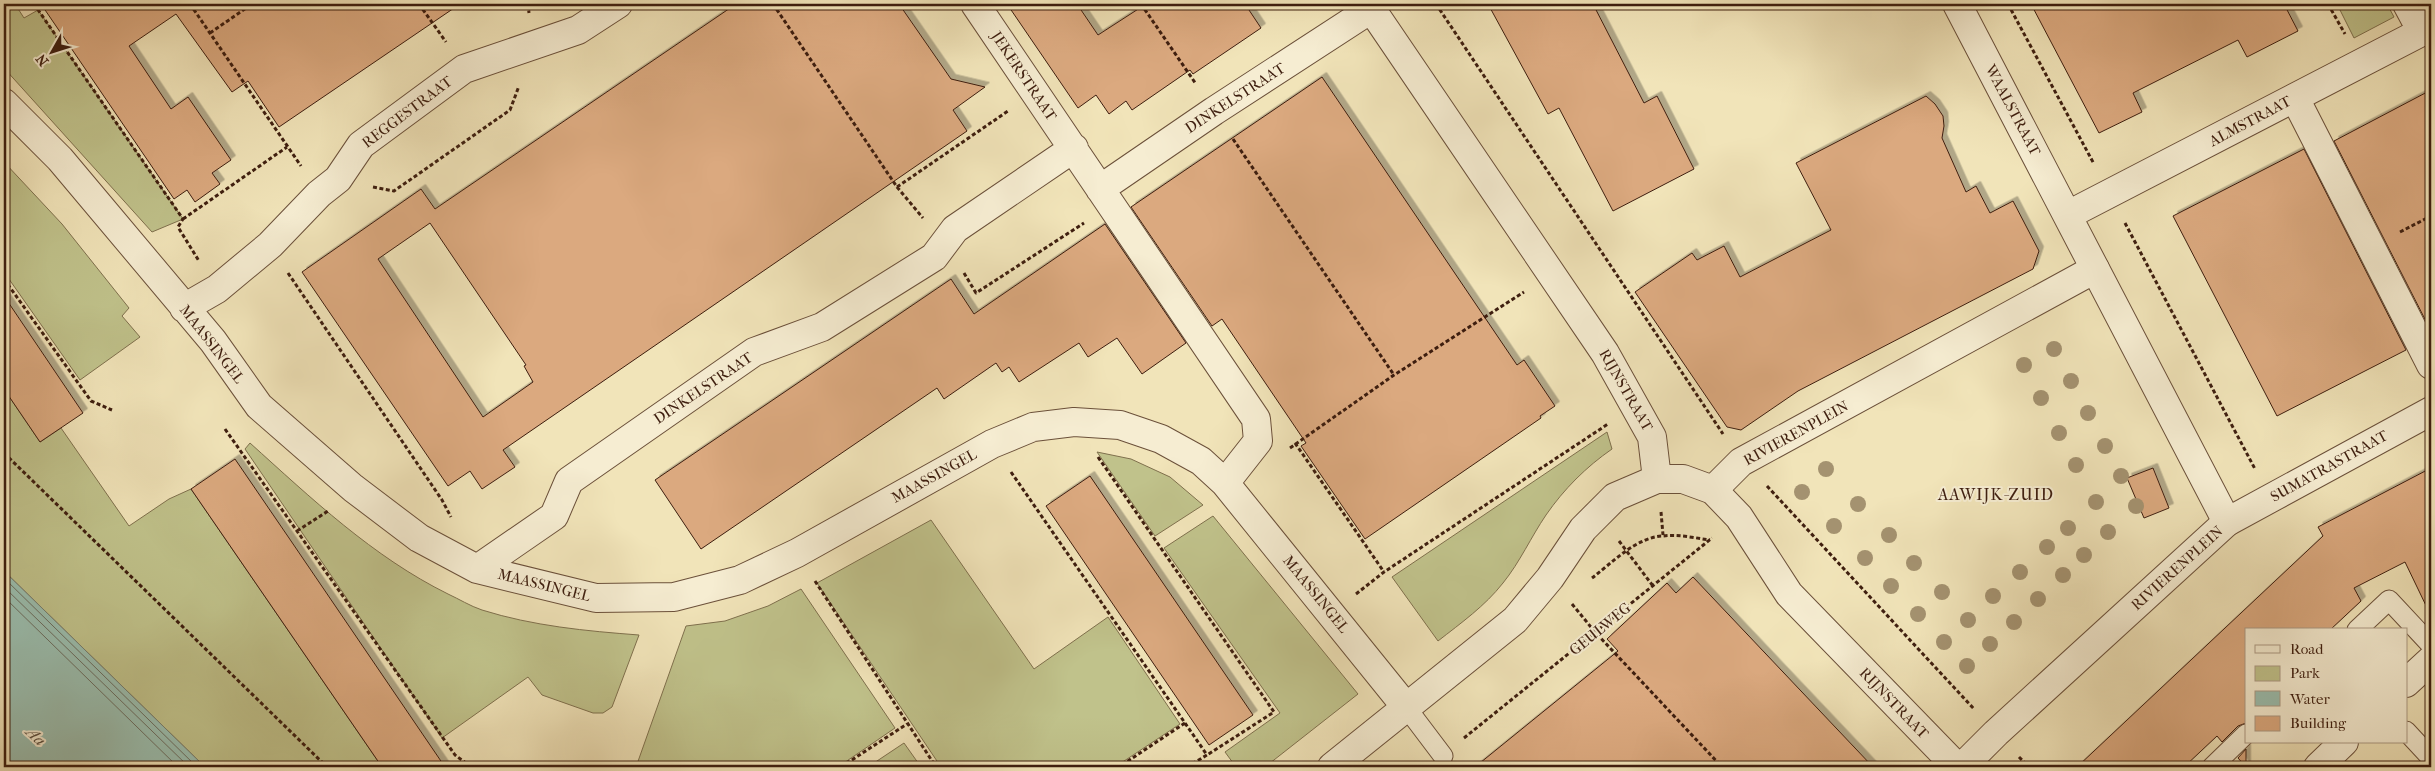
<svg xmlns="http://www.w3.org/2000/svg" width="2435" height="771" font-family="'IM FELL French Canon',serif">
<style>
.green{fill:#c0c28b;stroke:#7f704d}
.water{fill:#9bbfb0;stroke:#767f70}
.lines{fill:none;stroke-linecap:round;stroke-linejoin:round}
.shore{stroke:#6c6e60;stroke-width:1}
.building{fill:#dba97f;stroke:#3e1e0f;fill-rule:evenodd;filter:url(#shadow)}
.service-casing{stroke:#6b503a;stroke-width:21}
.pedestrian-casing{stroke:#6b503a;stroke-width:30}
.minor-casing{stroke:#6b503a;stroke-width:30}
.tertiary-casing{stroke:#6b503a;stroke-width:30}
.path{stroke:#3e1e0f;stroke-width:3;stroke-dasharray:4 2.5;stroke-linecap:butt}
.service{stroke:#f6edd2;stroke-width:19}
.pedestrian{stroke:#f6edd2;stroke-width:28}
.minor{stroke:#f6edd2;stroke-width:28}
.tertiary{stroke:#f6edd2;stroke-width:28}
.tree{fill:#a49270}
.labels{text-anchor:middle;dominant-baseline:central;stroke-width:4;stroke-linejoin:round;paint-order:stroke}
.street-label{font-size:15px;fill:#3e1e0f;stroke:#f6edd2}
.neighbourhood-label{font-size:16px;letter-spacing:1px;fill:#3e1e0f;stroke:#f6edd2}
.water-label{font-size:16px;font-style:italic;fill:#5a4e3f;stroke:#f6edd2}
</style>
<defs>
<filter id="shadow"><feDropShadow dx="4.5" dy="-4.5" stdDeviation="0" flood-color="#0004"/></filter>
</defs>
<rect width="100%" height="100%" fill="#f1e4b9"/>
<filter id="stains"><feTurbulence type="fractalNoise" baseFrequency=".004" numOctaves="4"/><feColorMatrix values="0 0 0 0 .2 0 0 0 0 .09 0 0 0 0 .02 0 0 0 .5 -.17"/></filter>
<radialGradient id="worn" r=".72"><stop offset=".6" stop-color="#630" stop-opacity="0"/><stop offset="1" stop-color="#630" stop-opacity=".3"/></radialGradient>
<!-- green -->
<path class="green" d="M4 4H15L24 18 38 10 183 219 152 232 4 68Z
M2337 4H2387L2394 17 2354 38Z
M4 162 62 224 129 308 122 316 140 337 80 380 4 272Z
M4 389 40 442 61 428 129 526 169 499 191 489 382 767H205L4 571Z
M1607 432 1612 449C1586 467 1564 489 1546 515 1531 537 1520 562 1503 583 1485 606 1461 623 1438 641L1392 577Z
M250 443C311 498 373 557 448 594 459 599 470 606 482 610 533 626 586 631 639 635L612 707 603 713H593L542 695 528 677 442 738 245 449Z
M1097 452 1131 459 1170 477 1203 505 1155 536Z
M1213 516 1358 694 1265 767H1236L1225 752 1280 713 1164 548Z
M931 520 1034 669 1108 617 1180 724 1115 767H941L817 583Z
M801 589 895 728 838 767H636L686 626 725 621 768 606Z
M904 743 921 767H868Z"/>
<!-- water -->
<path class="water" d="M4 571 205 767H4Z"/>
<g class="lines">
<!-- shore -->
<path class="shore" d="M4 578 197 767
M4 587 189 767
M4 597 178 767"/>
</g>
<!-- building -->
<path class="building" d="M41 4H460L279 127 248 81 232 92 176 14 129 46 171 109 188 97 231 160 212 173 220 184 195 202 187 190 174 199Z
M736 4H899L951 79 985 87 953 110 967 131 503 450 515 467 482 489 470 471 448 486 302 272 421 189 435 209ZM430 223 526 365 524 366 533 382 483 417 378 259Z
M1007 4H1077L1098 35 1146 4H1245L1261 28 1193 74 1190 70 1132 110 1126 101 1109 114 1096 95 1078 108Z
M1488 4H1593L1644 103 1657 96 1694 169 1613 211 1559 108 1548 114Z
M2031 4H2284L2298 31 2247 57 2238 40 2133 93 2142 112 2099 133Z
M1322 77 1517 365 1524 360 1555 406 1540 416 1541 418 1365 539 1301 446 1306 443 1222 319 1212 326 1131 207Z
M2431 90V331L2334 141Z
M1926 96 1935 104 1943 116 1944 126 1942 138 1966 192 1976 186 1990 213 2013 201 2039 251 2033 269 1798 391 1741 430 1727 427 1635 292 1692 253 1697 260 1724 246 1740 277 1831 230 1796 163Z
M2304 149 2406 350 2277 416 2173 216Z
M1105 224 1186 343 1142 374 1117 338 1088 357 1079 343 1019 382 1009 367 1002 372 996 363 944 399 937 388 701 549 655 480 951 279 974 314Z
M4 296 83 413 40 442 4 389Z
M235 459 289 538 445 767H382L191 489Z
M2153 468 2169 508 2144 518 2127 478Z
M2431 468V616L2405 562 2354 588 2361 601 2330 630H2246V723L2238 726 2222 742 2217 736 2184 767H2077L2323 536 2318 527Z
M1090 476 1253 715 1209 745 1046 506Z
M1693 577 1873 767H1770L1767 765 1764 767H1475L1618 651 1607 639 1667 583 1676 593Z
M2246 749V767L2238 758Z"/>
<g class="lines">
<!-- service casing -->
<g class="service-casing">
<path id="service" d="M2357 630 2389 600 2431 645
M1406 707 1443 756
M2406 731 2431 758
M2212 767 2246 734"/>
</g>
<!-- pedestrian casing -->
<g class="pedestrian-casing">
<path id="pedestrian" d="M2295 98 2431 365
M1713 490 1741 462 2095 269"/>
</g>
<!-- minor casing -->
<g class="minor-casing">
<path id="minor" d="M975 4 1256 419 1258 441 1225 483
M1368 4 1605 353 1652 437 1657 479
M1957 4 2227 522
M2407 4 2422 32
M4 103 60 159 213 341 259 406 353 488 419 538 477 569 596 598 674 597 740 580 797 553 992 444 1033 427 1074 422 1120 425 1161 439 1201 461 1225 483 1406 707
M1100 189 1214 111 1371 9
M2068 215 2431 27
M184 308 217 289 270 245 319 194 338 179 361 145 464 69 578 30 618 4
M477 569 554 516 569 481 754 352 822 327 934 257 955 229 1074 148
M2406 683 2431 660
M2318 767 2344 742"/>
</g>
<!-- tertiary casing -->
<g class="tertiary-casing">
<path id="tertiary" d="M1332 767 1515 620 1550 578 1583 529 1615 497 1657 479H1683L1713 490 1739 517 1789 594 1957 767
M1962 767 1996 733 2227 522 2431 411"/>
</g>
<!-- path -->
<path class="path" d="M34 4 183 219 178 227 199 261
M190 4 301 166
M419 4 446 42
M528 4 529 13
M773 4 897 187 923 218
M1141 4 1196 84
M1436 4 1723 434
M2008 4 2094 164
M2328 4 2345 34
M210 33 252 4
M1233 139 1394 375
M373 187 394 191 510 110 519 86
M897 187 1008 111
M183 219 287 147
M2125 223 2255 469
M2400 232 2431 216
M288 273 442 500 451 517
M964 273 976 293 1084 223
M4 279 91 401 112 410
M225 429 455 755 471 767
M1295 443 1384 572
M1290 448 1394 375 1524 292
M4 453 327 767
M1098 457 1274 712 1207 755
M1011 472 1185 723 1119 767
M1767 486 1974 709
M1661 512 1663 535
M297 531 328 511
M1619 541 1653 586
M1592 578C1612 563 1636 537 1663 536 1678 534 1695 538 1710 540
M815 581 936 767
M1356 594 1384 572 1608 424
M1572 604 1595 632 1722 767
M1185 723 1207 755 1187 767
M1464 738 1712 538
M2019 757 2029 767
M841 767 907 724"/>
<!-- service -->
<use href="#service" class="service"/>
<!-- pedestrian -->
<use href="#pedestrian" class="pedestrian"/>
<!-- minor -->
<use href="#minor" class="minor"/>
<!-- tertiary -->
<use href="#tertiary" class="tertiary"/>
</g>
<!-- trees -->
<g class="tree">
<circle cx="2054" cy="349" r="8"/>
<circle cx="2024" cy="365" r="8"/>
<circle cx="2071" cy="381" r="8"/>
<circle cx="2041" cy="398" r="8"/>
<circle cx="2088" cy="413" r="8"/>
<circle cx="2059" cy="433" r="8"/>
<circle cx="2105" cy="446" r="8"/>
<circle cx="2076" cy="465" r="8"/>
<circle cx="1826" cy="469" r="8"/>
<circle cx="2121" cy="476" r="8"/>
<circle cx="1802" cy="492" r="8"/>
<circle cx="2096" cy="502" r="8"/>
<circle cx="1858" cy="504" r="8"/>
<circle cx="2136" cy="506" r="8"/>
<circle cx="1834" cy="526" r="8"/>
<circle cx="2068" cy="528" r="8"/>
<circle cx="2108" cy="532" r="8"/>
<circle cx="1889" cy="535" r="8"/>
<circle cx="2047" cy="547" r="8"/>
<circle cx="2084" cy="555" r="8"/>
<circle cx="1865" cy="558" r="8"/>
<circle cx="1914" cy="563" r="8"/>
<circle cx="2020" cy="572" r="8"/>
<circle cx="2063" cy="575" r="8"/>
<circle cx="1891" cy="586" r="8"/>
<circle cx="1942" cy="592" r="8"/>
<circle cx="1993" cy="596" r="8"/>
<circle cx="2038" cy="599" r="8"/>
<circle cx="1918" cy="614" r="8"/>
<circle cx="1968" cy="620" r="8"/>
<circle cx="2014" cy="622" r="8"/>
<circle cx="1944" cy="642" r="8"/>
<circle cx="1990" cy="644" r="8"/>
<circle cx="1967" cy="666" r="8"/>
</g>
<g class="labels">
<!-- street labels -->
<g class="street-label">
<text transform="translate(1024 76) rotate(56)">JEKERSTRAAT</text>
<text transform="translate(1235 98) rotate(-33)">DINKELSTRAAT</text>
<text transform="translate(2013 110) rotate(62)">WAALSTRAAT</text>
<text transform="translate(407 112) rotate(-37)">REGGESTRAAT</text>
<text transform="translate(2250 121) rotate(-28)">ALMSTRAAT</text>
<text transform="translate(212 344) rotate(52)">MAASSINGEL</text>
<text transform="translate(703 388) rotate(-34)">DINKELSTRAAT</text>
<text transform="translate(1626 390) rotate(60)">RIJNSTRAAT</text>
<text transform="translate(1796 433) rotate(-29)">RIVIERENPLEIN</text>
<text transform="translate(2329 466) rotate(-29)">SUMATRASTRAAT</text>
<text transform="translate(934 476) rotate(-29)">MAASSINGEL</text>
<text transform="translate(2177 568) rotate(-42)">RIVIERENPLEIN</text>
<text transform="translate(544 585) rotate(14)">MAASSINGEL</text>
<text transform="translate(1316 594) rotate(51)">MAASSINGEL</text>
<text transform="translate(1600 629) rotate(-39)">GEULWEG</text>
<text transform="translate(1894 703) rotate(46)">RIJNSTRAAT</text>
</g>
<!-- neighbourhood labels -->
<g class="neighbourhood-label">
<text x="1996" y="494">AAWIJK-ZUID</text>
</g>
<!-- water labels -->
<g class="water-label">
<text transform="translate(36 736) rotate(44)">Aa</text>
</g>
</g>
<!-- margin -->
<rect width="2435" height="771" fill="none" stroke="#f1e4b9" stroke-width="20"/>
<rect x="5" y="5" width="2425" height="761" fill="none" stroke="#3e1e0f" stroke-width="2.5"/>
<rect x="10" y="10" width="2415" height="751" fill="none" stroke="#3e1e0f"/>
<!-- legend -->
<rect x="2245" y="628" width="162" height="115" fill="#f6edd2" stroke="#ac9a84"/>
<rect x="2255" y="645" width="25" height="8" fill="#f6edd2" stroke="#ac9a84"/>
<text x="2290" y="654" font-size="15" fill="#3e1e0f">Road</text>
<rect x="2255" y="666" width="25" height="15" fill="#c0c28b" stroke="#ac9a84"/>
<text x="2290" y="678" font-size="15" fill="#3e1e0f">Park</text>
<rect x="2255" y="691" width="25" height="15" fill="#9bbfb0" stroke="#ac9a84"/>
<text x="2290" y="704" font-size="15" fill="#3e1e0f">Water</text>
<rect x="2255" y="716" width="25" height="15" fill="#dba97f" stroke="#ac9a84"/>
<text x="2290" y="728" font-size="15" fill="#3e1e0f">Building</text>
<!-- north arrow -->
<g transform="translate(52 52) rotate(231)" stroke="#f6edd2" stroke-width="4" paint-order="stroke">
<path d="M0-4L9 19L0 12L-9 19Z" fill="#3e1e0f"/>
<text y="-8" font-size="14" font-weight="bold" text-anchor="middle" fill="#3e1e0f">N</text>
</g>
<rect width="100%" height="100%" filter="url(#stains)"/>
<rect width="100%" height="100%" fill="url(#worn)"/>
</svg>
